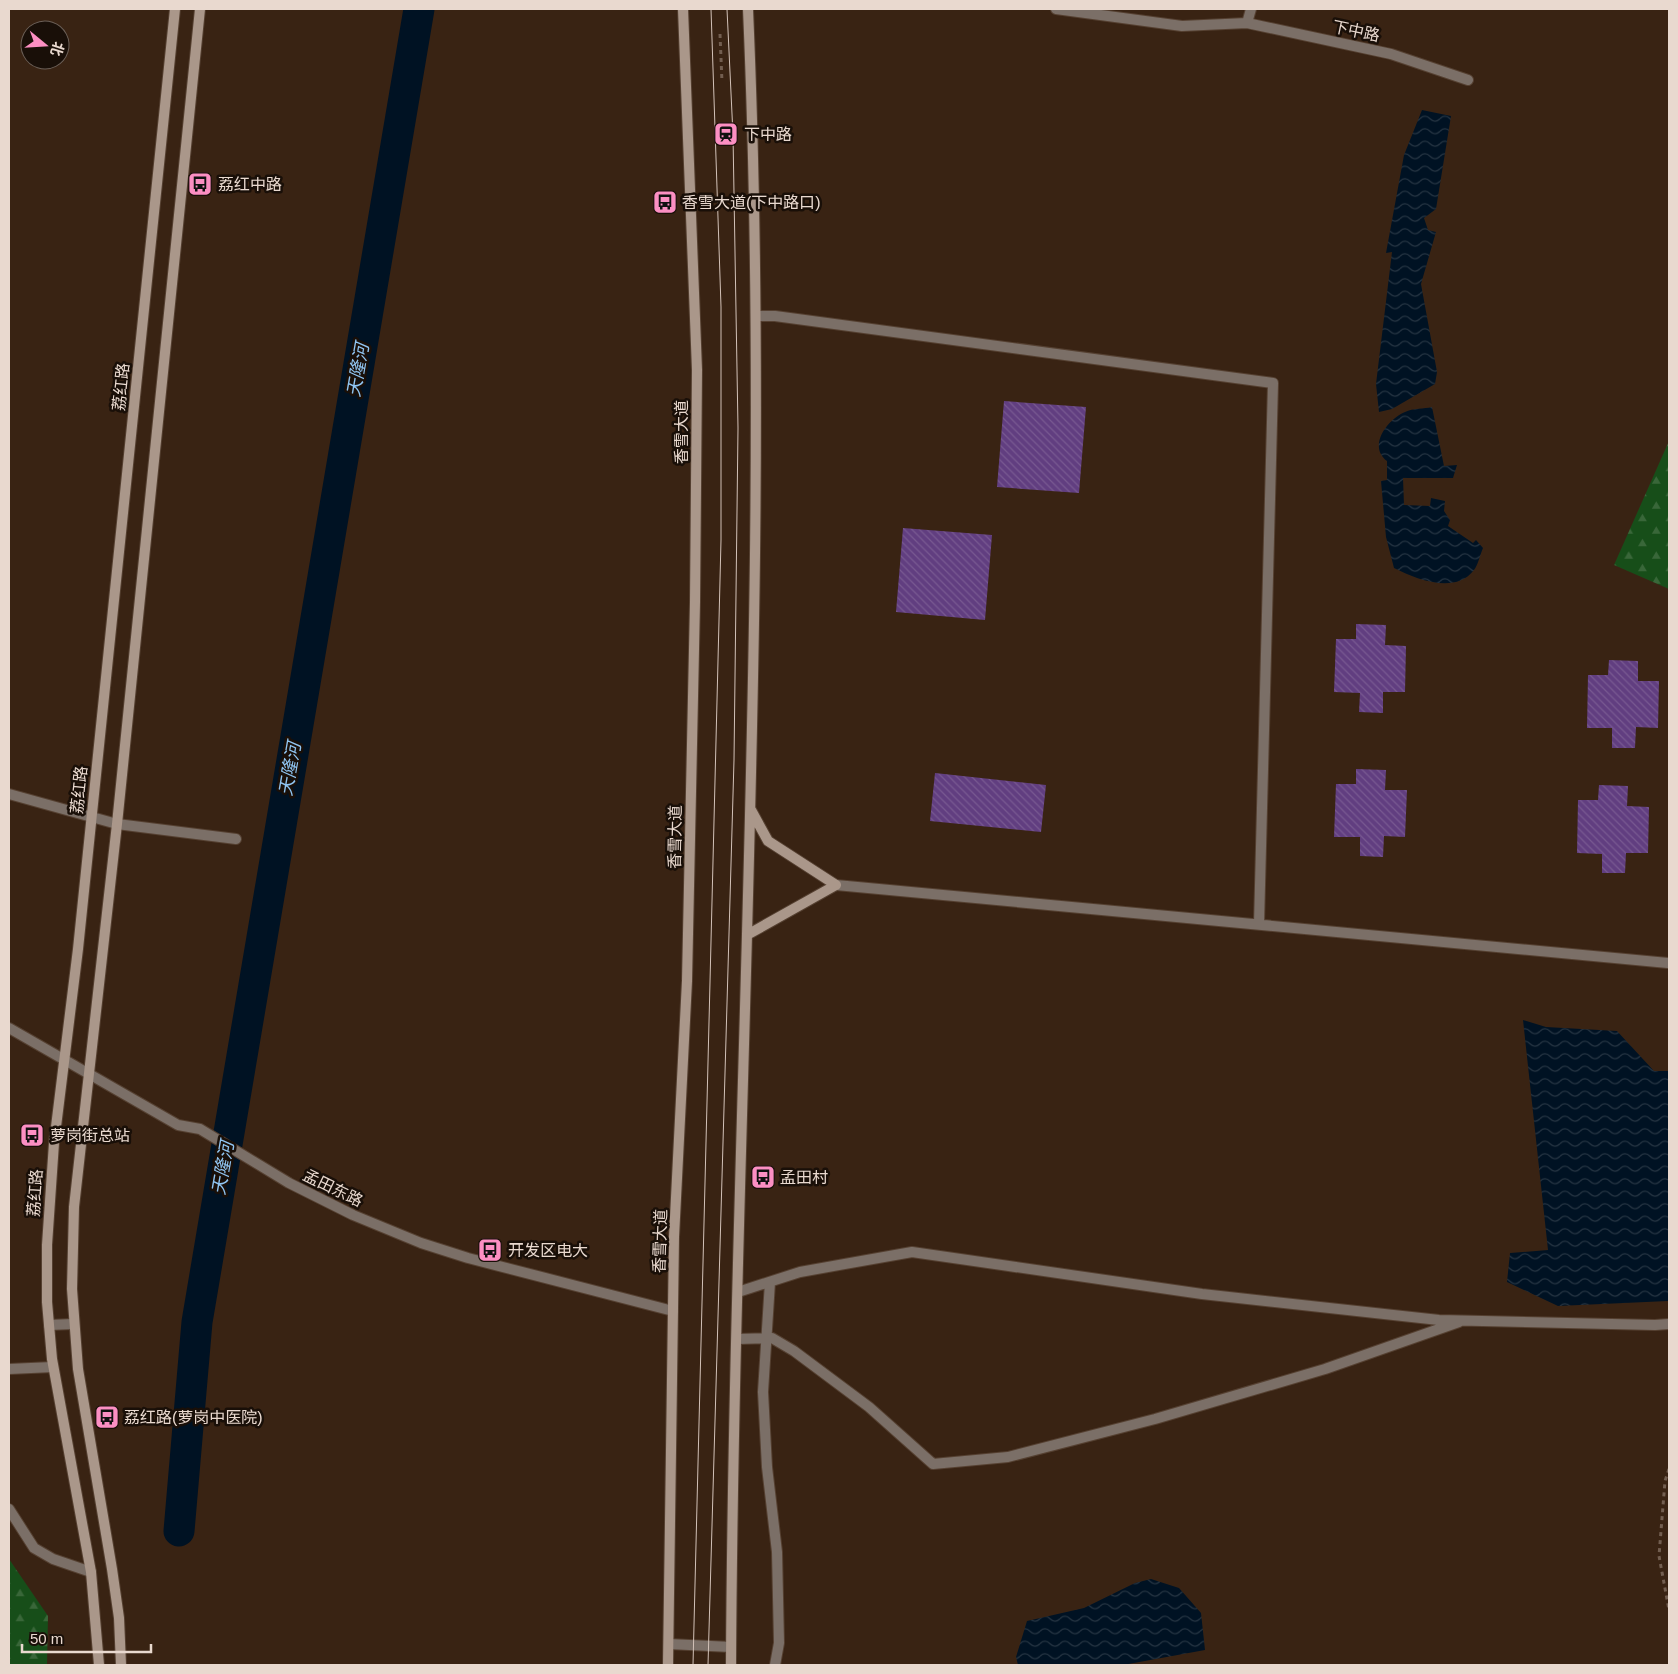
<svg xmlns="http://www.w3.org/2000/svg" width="1678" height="1674" font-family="Helvetica,'Noto Sans SC',sans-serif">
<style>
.forest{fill:url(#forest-firs)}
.water{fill:url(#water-waves)}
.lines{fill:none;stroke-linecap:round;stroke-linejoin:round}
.river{stroke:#001223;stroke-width:31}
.building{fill:url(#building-back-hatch)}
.minor-casing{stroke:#554031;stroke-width:12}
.tertiary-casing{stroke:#554031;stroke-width:12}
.secondary-casing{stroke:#554031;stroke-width:12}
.path{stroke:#725e50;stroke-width:3;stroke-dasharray:4 4;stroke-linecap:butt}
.minor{stroke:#7b6f67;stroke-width:10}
.tertiary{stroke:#7b6f67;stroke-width:10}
.secondary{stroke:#aa978a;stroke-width:10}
.tram{stroke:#d3c2b8;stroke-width:1}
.labels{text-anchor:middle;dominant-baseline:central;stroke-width:5;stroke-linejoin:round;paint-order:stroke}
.street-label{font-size:16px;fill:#e9d9cf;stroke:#190f08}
.poi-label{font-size:16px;fill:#e9d9cf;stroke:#190f08;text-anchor:start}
.water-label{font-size:18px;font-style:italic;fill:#90c5f2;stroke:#190f08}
</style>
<defs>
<pattern id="forest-firs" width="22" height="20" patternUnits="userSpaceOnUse" patternTransform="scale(1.25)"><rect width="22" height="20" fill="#174e19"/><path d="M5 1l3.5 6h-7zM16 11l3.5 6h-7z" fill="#396739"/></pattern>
<pattern id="water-waves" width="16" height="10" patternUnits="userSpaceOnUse" patternTransform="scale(1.25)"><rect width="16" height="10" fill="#001223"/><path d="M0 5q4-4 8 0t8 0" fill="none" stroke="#253442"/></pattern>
<pattern id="building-back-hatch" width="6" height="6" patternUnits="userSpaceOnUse" patternTransform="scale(1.25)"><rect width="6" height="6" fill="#613e80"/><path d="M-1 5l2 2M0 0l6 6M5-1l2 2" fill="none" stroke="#785991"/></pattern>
</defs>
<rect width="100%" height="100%" fill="#392313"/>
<!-- forest -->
<path class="forest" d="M1669 441V589L1614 565Z
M9 1559 48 1616 47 1665H9Z"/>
<!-- water -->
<path class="water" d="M1422 110 1451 116 1436 209 1424 218 1428 230 1436 232 1421 284 1437 372 1435 384 1392 409 1379 412 1376 384 1392 252 1386 253 1404 155Z
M1432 407 1444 466 1457 465 1453 478H1403L1404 505 1430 506 1431 498 1445 501 1444 511 1450 520 1448 526 1473 543 1476 540 1483 548C1480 555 1478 565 1474 570 1455 595 1416 579 1394 568L1386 537 1381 481 1387 480V461C1367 446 1388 419 1405 412 1413 408 1424 409 1432 407Z
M1523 1020 1546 1027 1617 1031 1654 1071H1669L1668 1301 1558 1306 1507 1282 1510 1253 1548 1250Z
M1151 1579 1179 1588 1201 1613 1205 1650 1123 1665H1018L1016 1657 1027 1621 1084 1608 1135 1583Z"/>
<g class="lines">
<!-- river -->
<path class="river" d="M179 1531 197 1322 419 9"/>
</g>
<!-- building -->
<path class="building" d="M1004 401 1086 407 1079 493 997 487Z
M903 528 992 535 985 620 896 612Z
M1356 624 1386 625 1385 645 1406 646 1405 692H1383V713L1359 712 1360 693 1334 692 1336 639H1356Z
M1609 660 1638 661V681H1659L1658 728 1636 727 1635 748H1612V728H1587L1588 675H1608Z
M1356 769 1386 770 1385 790H1407L1405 837 1384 836 1383 857 1360 856V837H1334L1336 784H1356Z
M935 773 1046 785 1041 832 930 821Z
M1599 785 1628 786 1627 806 1649 807 1648 853H1626L1625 873H1602V854L1577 853 1578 800H1598Z"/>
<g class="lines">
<!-- minor casing -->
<g class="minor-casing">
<path id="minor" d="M1056 9 1182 26 1247 23 1391 54 1468 80
M1247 23 1251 9
M756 316H775L1273 383 1259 924
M117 824 236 839
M836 885 1668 963
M9 1028 178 1125 200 1129 289 1183 353 1215 421 1243 468 1258 673 1311
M770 1282 763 1392 767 1467 777 1552 779 1643 775 1665
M738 1292 800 1272 912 1252 1202 1294 1439 1320 1655 1325 1669 1324
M737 1339 772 1338 794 1351 869 1407 933 1464 1008 1457 1155 1419 1325 1369 1459 1322
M9 1369 53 1367"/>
</g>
<!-- tertiary casing -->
<g class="tertiary-casing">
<path id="tertiary" d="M9 794 117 824
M49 1325 73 1324
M9 1509 34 1548 53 1559 91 1572
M669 1644 731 1647"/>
</g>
<!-- secondary casing -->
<g class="secondary-casing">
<path id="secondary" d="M751 810 768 841 836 885
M747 935 836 885
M99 1665 91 1572 52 1359 47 1302V1245L54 1143 78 949 175 9
M121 1665 119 1618 112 1569 78 1369 72 1289 74 1207 117 824 200 9
M668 1665 674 1237 687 981 695 602 697 370 683 9
M731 1665C734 1113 772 561 748 9"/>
</g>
<!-- path -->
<path class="path" d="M720 34 722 82
M1669 1469 1665 1481 1659 1556 1669 1610"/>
<!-- minor -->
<use href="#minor" class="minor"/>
<!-- tertiary -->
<use href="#tertiary" class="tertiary"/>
<!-- secondary -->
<use href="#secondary" class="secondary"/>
<!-- tram -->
<path class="tram" d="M693 1665 721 540V307L711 9
M708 1665 734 760 738 428 733 135 727 9"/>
</g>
<!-- icons -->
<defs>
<g id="station-square" transform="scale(1.25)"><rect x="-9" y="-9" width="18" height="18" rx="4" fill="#fc8fc3" stroke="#190f08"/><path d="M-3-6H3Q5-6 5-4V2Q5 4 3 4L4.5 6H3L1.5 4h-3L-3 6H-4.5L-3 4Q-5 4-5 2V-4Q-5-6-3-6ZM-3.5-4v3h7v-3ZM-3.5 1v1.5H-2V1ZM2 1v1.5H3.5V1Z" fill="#111"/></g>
<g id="bus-square" transform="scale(1.25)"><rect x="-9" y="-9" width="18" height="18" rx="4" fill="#fc8fc3" stroke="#190f08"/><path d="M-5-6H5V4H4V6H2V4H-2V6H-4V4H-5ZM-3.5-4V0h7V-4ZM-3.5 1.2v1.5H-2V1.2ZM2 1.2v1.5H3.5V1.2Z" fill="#111"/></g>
</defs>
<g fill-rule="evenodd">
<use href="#station-square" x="726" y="134"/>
<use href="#bus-square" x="200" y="184"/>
<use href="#bus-square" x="665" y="202"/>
<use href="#bus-square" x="32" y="1135"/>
<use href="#bus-square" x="763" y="1177"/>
<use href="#bus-square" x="490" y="1250"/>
<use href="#bus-square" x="107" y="1417"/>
</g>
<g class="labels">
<!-- street labels -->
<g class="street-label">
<text transform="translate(1356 31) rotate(12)">下中路</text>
<text transform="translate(121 387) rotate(-84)">荔红路</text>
<text transform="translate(681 432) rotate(-90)">香雪大道</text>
<text transform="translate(79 790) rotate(-84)">荔红路</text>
<text transform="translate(675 837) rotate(-89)">香雪大道</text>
<text transform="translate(333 1188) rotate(26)">孟田东路</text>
<text transform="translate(35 1193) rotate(-86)">荔红路</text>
<text transform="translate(660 1241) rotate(-88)">香雪大道</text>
</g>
<!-- poi labels -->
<g class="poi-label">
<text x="744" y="134">下中路</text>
<text x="218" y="184">荔红中路</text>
<text x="682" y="202">香雪大道(下中路口)</text>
<text x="50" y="1135">萝岗街总站</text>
<text x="780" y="1177">孟田村</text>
<text x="508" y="1250">开发区电大</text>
<text x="124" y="1417">荔红路(萝岗中医院)</text>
</g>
<!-- water labels -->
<g class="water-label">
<text transform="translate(358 370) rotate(-80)">天隆河</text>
<text transform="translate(290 769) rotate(-80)">天隆河</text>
<text transform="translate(223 1168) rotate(-80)">天隆河</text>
</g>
</g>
<!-- border -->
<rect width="1678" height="1674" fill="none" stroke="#e9d9cf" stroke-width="20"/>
<!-- north arrow -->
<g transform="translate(45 45) rotate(108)"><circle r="24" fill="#190f08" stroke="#6c6058"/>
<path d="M0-4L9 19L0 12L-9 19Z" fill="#fc8fc3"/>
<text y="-8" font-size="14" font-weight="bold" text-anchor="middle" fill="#e9d9cf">北</text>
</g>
<!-- scale -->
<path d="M22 1644v8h129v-8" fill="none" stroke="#e9d9cf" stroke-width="2.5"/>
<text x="30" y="1644" font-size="15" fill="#e9d9cf" stroke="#190f08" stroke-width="4" paint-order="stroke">50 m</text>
</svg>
